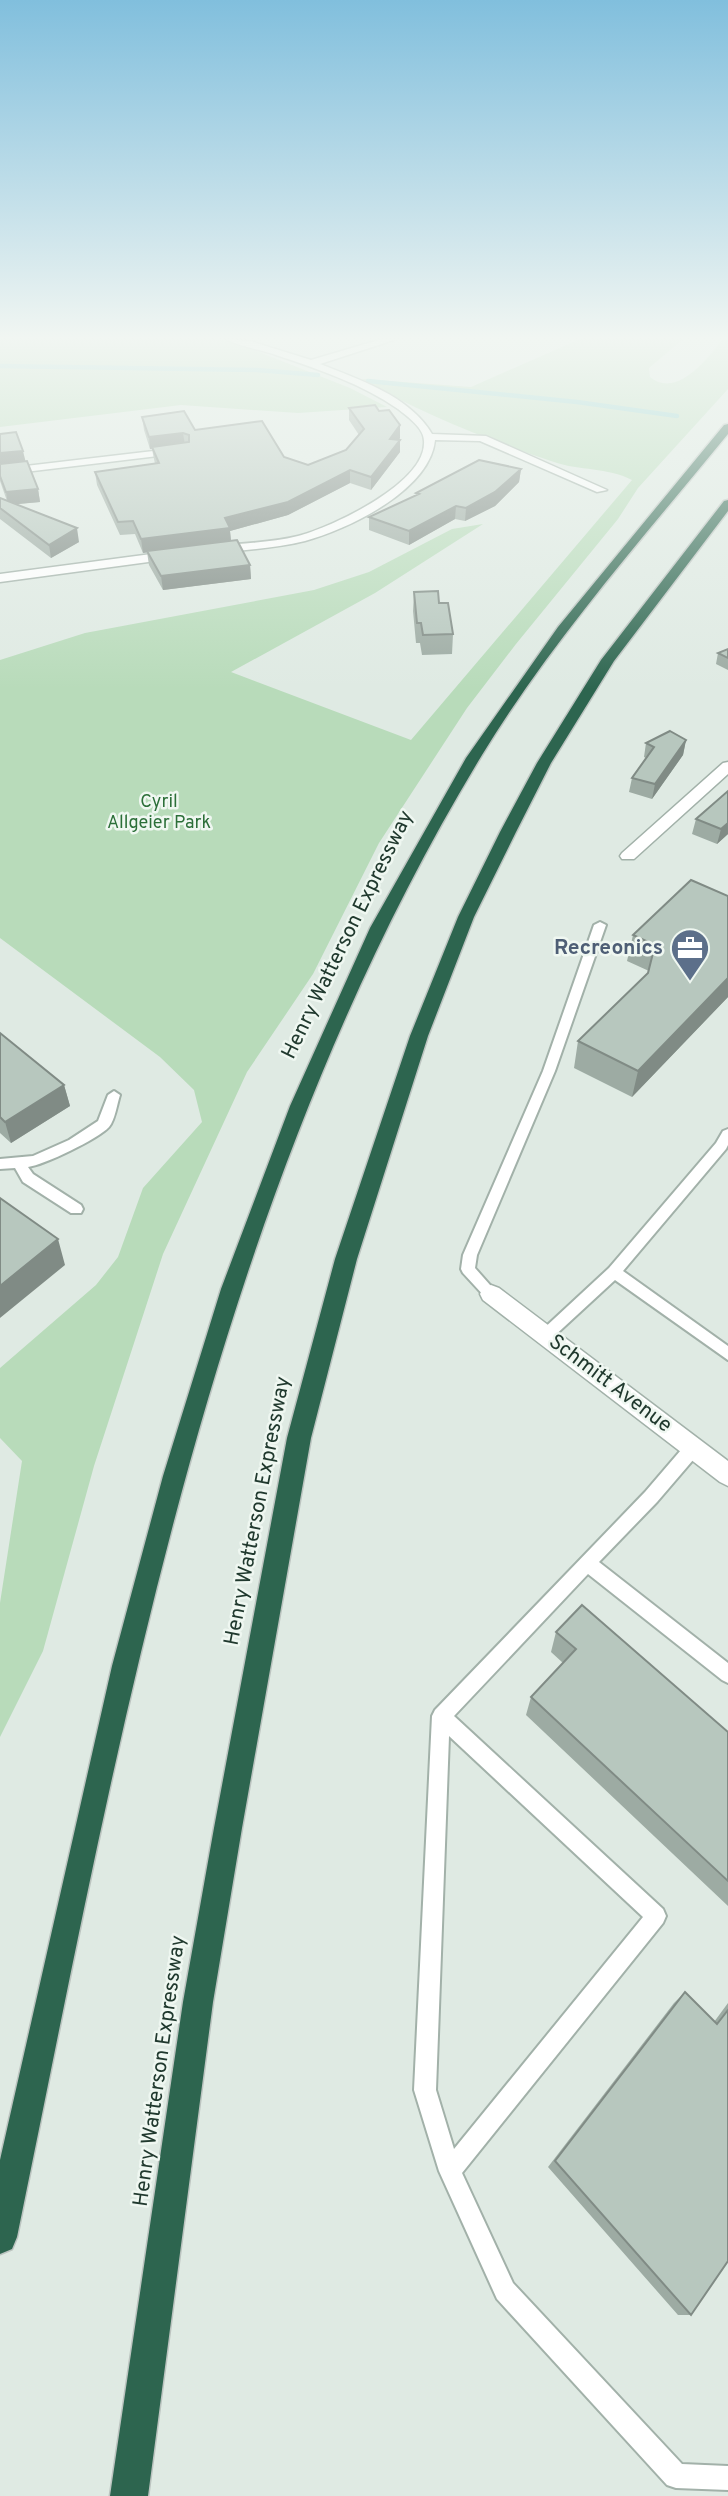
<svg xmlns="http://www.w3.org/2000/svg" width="728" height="2496" font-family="Overpass,sans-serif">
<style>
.green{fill:#b8dbba}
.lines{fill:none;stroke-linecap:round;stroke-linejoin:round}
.stream{stroke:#87cfcc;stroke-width:4.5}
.lane-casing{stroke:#a2b1a9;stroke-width:4}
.street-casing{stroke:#a2b1a9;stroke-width:3}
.highway-casing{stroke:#bcc4c0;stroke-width:3}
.lane{fill:#fff;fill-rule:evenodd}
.street{fill:#fff;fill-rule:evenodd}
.highway{fill:#2d654f;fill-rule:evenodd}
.wall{fill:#9daba3}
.shaded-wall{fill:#808b85}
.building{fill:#b7c7be;stroke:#808b85;stroke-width:2}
.labels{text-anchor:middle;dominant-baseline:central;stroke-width:5;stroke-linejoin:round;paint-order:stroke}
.far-park-label{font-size:18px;fill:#2c6f39;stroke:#eff7f1}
.street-label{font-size:21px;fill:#20392e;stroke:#eff7f1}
.service-label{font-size:21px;font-weight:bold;fill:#4e5e75;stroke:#eff7f1;text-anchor:end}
</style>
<rect width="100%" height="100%" fill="#dfeae3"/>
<!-- green -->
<path class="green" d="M0 339H213L234 342 350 388 387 407 298 413 181 405 0 427Z
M580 339H683L649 368 650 377C677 399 707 359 723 339H728V389L638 488 618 519 516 644 467 708 379 843 313 974 247 1072 163 1254 94 1466 43 1651 0 1737V1603L22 1461 0 1438V1368L96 1285 118 1257 143 1188 202 1122 194 1090 160 1057 0 938V660L85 633 314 590 369 572 452 529 483 524 375 593 231 672 411 740 632 480C607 467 580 471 554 462 488 440 422 414 362 379L471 387Z"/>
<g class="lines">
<!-- stream -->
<path class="stream" d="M0 366 257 370 318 375
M368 381 577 402 677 416"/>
<!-- lane casing -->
<g class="lane-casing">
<path id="lane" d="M600 922 606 925 555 1071 477 1255 475 1268 498 1294 496 1298H486L463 1273 461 1269 463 1255 543 1071 594 925Z
M114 1091 120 1095C117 1104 115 1120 109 1127 98 1139 44 1165 28 1167L33 1174 81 1205 83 1209 81 1213H71L23 1182 15 1168 0 1169V1159L33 1156 69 1140 98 1121 108 1095Z
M728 1129V1145L726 1149 623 1271 728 1346V1360L615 1280 551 1339 546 1341 541 1339 539 1335 541 1331 609 1268 716 1143 723 1131Z
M693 1441 699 1443 701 1448 699 1453 657 1502 599 1562 728 1663V1683L722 1680 588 1574 454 1716 663 1909 666 1916 663 1923 462 2173 513 2283 682 2464 728 2466V2490L676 2488 667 2485 497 2299 439 2171 414 2090 432 1716 435 1710 645 1492 687 1443ZM449 1736 643 1917 454 2149 436 2090Z"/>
</g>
<!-- street casing -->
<g class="street-casing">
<path id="street" d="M226 339 250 341 311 360 382 339H397L320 364C358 379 410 396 432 434L486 436 607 490 597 492 480 441 435 440C430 490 349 529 305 541 286 546 266 548 246 550 234 551 221 555 209 553L207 550 213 546C241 543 270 543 298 536 332 527 427 483 424 441 424 428 408 417 398 409 362 384 318 369 276 355 260 349 240 347 226 339Z
M179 448 183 449V453L0 475V469Z
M174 551 178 552V558L0 582V574Z
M728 762V774L634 859H622L620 856 622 853 723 763Z
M491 1285 499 1288 728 1461V1486L720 1482 483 1300 480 1294 483 1288Z"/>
</g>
<!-- highway casing -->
<g class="highway-casing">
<path id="highway" d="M728 424V434C643 538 552 640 482 755 210 1203 121 1732 17 2237L12 2249 0 2254V2160L112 1666 163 1476 221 1289 290 1106 370 928 466 758 558 627 724 425Z
M728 500V511L614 661 551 763 516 832 474 917 428 1036 357 1259 311 1438 242 1828 213 2002 148 2496H110L183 2002 214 1828 287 1438 335 1259 410 1036 458 917 500 832 537 763 601 660 724 501Z"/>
</g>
<!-- lane -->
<use href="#lane" class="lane"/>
<!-- street -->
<use href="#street" class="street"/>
<!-- highway -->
<use href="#highway" class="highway"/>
</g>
<!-- wall -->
<path class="wall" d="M349 408 379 411 400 438 399 440H400V452L371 490 350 483 288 515 230 531 231 541 250 565 251 579 163 590 149 565 147 552 143 553 135 534 120 535 97 485 95 472 155 464 152 449H150L144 430 142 417 195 430 308 465 346 450 359 435 349 420Z
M0 434 25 462 38 489 40 502 16 504 79 542 51 558 0 519V498L7 501 0 481Z
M521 469 519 482 495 506 465 521 455 519 409 545 369 530V517L415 496 416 493Z
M414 592 439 603 453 634 452 654 422 655 420 643H416L413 611Z
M728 649V670L716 664 718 653Z
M686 740 683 755 652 799 629 792 632 778 646 758 644 757 646 743Z
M728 791V834L717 844 692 834 696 819Z
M728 896V997L632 1097 574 1068 578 1041 648 973 649 971 627 961 633 935Z
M0 1033 64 1085 70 1106 11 1143 0 1133Z
M556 1632 728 1732V1906L526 1715 531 1697 563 1663 551 1652Z
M685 1992 714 2022 728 2003V2261L691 2315H678L548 2167 674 2003Z"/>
<!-- shaded-wall -->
<path class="shaded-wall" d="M400 425V438L390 451V439Z
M183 433 185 445 150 449 149 437Z
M400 440V452L371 490V477Z
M23 451 26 463 0 466V453Z
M521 469 519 482 495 506 465 521 466 508Z
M350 470V483L288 515 230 531 231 541 143 553 141 539 225 518Z
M38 489 40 502 8 505 6 492Z
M456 506 455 519 409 545V531Z
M77 528 79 542 51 558 49 545Z
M250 565 251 579 163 590 161 576Z
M686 740 683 755 652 799 655 784Z
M728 823V834L717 844 721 829Z
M728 978V997L632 1097 638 1071Z
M64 1085 70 1106 11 1143 5 1122Z
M58 1239 65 1265 0 1318V1286Z"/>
<!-- building -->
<path class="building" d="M375 405 379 411 389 410 400 425 390 439 400 440 371 477 350 470 288 502 225 518 230 528 141 539 133 521 118 522 95 472 159 463 152 447 189 442V435L183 433 149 437 142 417 184 411 195 430 262 421 284 457 308 465 346 450 364 429 349 408Z
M16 432 23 451 0 453V434Z
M479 460 521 469 495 492 466 508 456 506 409 531 369 517 419 494 416 493Z
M27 461 38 489 6 492 0 476V464Z
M0 498 77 528 49 545 0 508Z
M237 540 250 565 161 576 147 551Z
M438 591 439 603H448L453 634 423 635 421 623H417L414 592Z
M728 649V658L718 653Z
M670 731 686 740 655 784 632 778 654 747 646 743Z
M728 791V823L721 829 696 819Z
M691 880 728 896V978L638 1071 578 1041 648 973 655 945 633 935Z
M0 1033 64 1085 5 1122 0 1117Z
M0 1198 58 1239 0 1286Z
M582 1605 728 1732V1881L531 1697 576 1649 556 1632Z
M685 1992 717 2024 728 2010V2261L691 2315 555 2161Z"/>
<!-- sky -->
<linearGradient id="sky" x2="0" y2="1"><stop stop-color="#81bfdd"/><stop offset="0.49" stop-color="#f1f6f2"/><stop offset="1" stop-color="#f1f6f2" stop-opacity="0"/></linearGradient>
<rect width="728" height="689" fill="url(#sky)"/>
<!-- icons -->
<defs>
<g id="office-pin" transform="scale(2.0125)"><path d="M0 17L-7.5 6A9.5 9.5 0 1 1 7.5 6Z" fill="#5c6f8a" stroke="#eff7f1"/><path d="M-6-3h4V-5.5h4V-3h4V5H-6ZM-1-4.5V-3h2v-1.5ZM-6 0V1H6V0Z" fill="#fff"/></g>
</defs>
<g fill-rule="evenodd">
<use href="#office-pin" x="690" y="948"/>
</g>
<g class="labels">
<!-- far-park labels -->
<g class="far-park-label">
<text x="159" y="802">Cyril<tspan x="159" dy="21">Allgeier Park</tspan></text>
</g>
<!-- street labels -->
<g class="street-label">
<text transform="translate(348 935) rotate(-64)">Henry Watterson Expressway</text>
<text transform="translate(610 1384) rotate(37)">Schmitt Avenue</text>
<text transform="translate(258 1511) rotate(-79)">Henry Watterson Expressway</text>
<text transform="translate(160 2071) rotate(-82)">Henry Watterson Expressway</text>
</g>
<!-- service labels -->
<g class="service-label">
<text x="663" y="948">Recreonics</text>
</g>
</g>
</svg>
